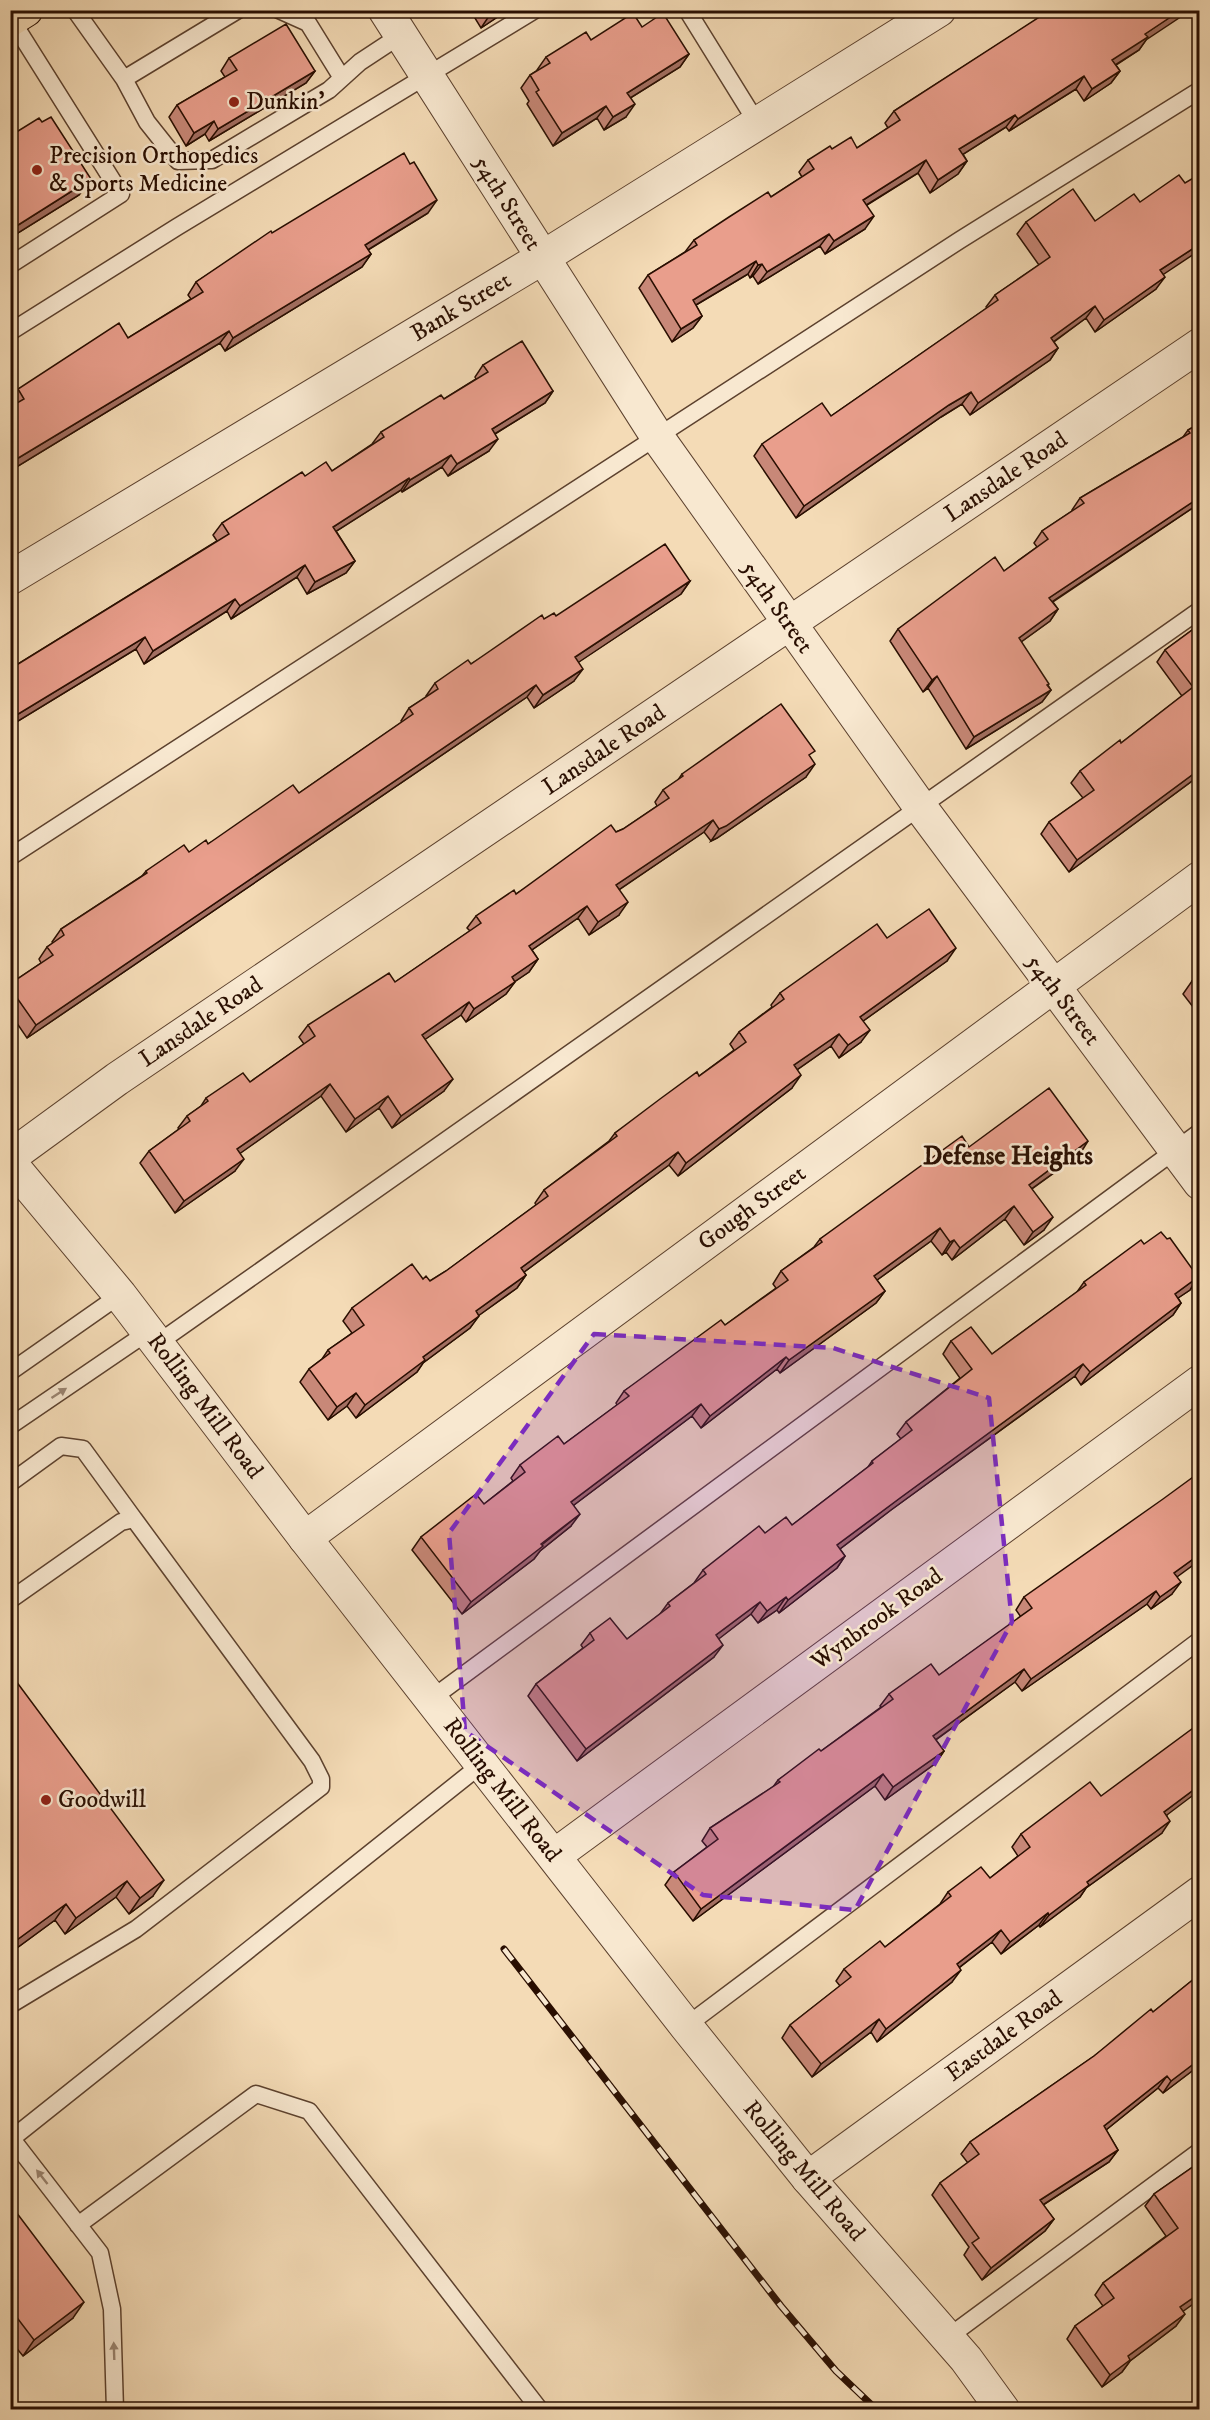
<svg xmlns="http://www.w3.org/2000/svg" width="1210" height="2420" font-family="'IM FELL DW Pica',serif">
<style>
.lines{fill:none;stroke-linecap:round;stroke-linejoin:round}
.service-casing{stroke:#5c412e;stroke-width:19}
.minor-casing{stroke:#5c412e;stroke-width:35}
.tertiary-casing{stroke:#5c412e;stroke-width:35}
.primary-casing{stroke:#290e01;stroke-width:35}
.service{stroke:#f8e8d0;stroke-width:16}
.minor{stroke:#f8e8d0;stroke-width:33}
.tertiary{stroke:#f8e8d0;stroke-width:33}
.primary{stroke:#f4dbb6;stroke-width:33}
.rail-casing{stroke:#290e01;stroke-width:7}
.rail{stroke:#f8e8d0;stroke-width:4.5;stroke-dasharray:14;stroke-linecap:butt}
.wall{fill:#c88878;stroke:#290e01;stroke-width:1.5}
.shaded-wall{fill:#a36f62;stroke:#290e01;stroke-width:1.5}
.building{fill:#e99e8c;stroke:#290e01;stroke-width:1.5}
.oneway{fill:#9b8673}
.marked{fill:#7b2cbf;fill-opacity:0.2;stroke:#7b2cbf;stroke-width:4.5;stroke-dasharray:12 8;stroke-linejoin:round}
.poi-dot{fill:#8f2418;stroke:#f8e8d0;stroke-width:2}
.labels{text-anchor:middle;dominant-baseline:central;stroke-width:5;stroke-linejoin:round;paint-order:stroke}
.poi-label{font-size:24px;fill:#290e01;stroke:#f8e8d0;text-anchor:start}
.street-label{font-size:24px;fill:#290e01;stroke:#f8e8d0}
.neighbourhood-label{font-size:26px;font-weight:bold;fill:#290e01;stroke:#f8e8d0}
</style>
<rect width="100%" height="100%" fill="#f4dbb6"/>
<filter id="stains"><feTurbulence type="fractalNoise" baseFrequency=".00333" numOctaves="4"/><feColorMatrix values="0 0 0 0 .2 0 0 0 0 .09 0 0 0 0 .02 0 0 0 .5 -.17"/></filter>
<radialGradient id="worn" r=".72"><stop offset=".6" stop-color="#630" stop-opacity="0"/><stop offset="1" stop-color="#630" stop-opacity=".3"/></radialGradient>
<g class="lines">
<!-- service casing -->
<g class="service-casing">
<path id="service" d="M75 10 124 79 147 122 178 161 212 160 329 90 360 62 401 35
M279 10 308 23 342 78
M687 10 757 123
M124 79 238 10
M10 265 121 194 11 19
M10 332 177 227 535 10
M10 857 960 240 1200 90
M158 1343 1200 610
M10 1372 120 1295
M10 1426 148 1332
M10 1483 61 1446 83 1449 134 1519
M10 1600 121 1522 134 1519 312 1761 321 1779V1787L136 1929 10 2005
M431 1699 1200 1132
M686 2026 1200 1640
M12 2139 100 2253 112 2309 115 2410
M10 2140 482 1764
M78 2225 256 2094 309 2111 540 2410
M947 2338 1200 2151"/>
</g>
<!-- minor casing -->
<g class="minor-casing">
<path id="minor" d="M385 10 658 438 921 808 1200 1183
M10 578 542 258 939 10
M10 1157 117 1079 1200 345
M305 1538 1200 878
M554 1856 1200 1382
M808 2178 1200 1893"/>
</g>
<!-- tertiary casing -->
<g class="tertiary-casing">
<path id="tertiary" d="M10 1163 120 1295 305 1538 686 2026 808 2178 966 2359 1003 2410"/>
</g>
<!-- primary casing -->
<g class="primary-casing">
<path id="primary" d="M10 20 26 10"/>
</g>
<!-- service -->
<use href="#service" class="service"/>
<!-- minor -->
<use href="#minor" class="minor"/>
<!-- tertiary -->
<use href="#tertiary" class="tertiary"/>
<!-- primary -->
<use href="#primary" class="primary"/>
<!-- rail casing -->
<g class="rail-casing">
<path id="rail" d="M504 1949 781 2306 836 2371 877 2410"/>
</g>
<!-- rail -->
<use href="#rail" class="rail"/>
</g>
<!-- wall -->
<path class="wall" d="M470 10H508L481 28Z
M1040 14 1146 40 1139 50 1116 65 1120 71 1111 83 1084 101 1076 89 1009 131 1006 127 963 154 967 161 958 174 930 193 918 173 867 205 865 229 825 254 820 246 758 284 753 276 750 278 748 274 696 305 702 316 693 328 672 342 639 288 648 275 685 252 694 240 771 197 802 177 799 172 808 160 832 149 857 148 888 128 885 123 894 111 1036 20Z
M642 27 689 54 680 67 630 98 626 117 604 130 597 118 553 146 527 104 529 101 521 88 530 75 538 70H537L546 57 591 40Z
M229 58 315 71 306 83 209 141 205 134 186 146 169 117 177 105 225 77 221 71Z
M10 136 91 179 79 195 10 238Z
M428 213 368 250 371 254 362 267 225 351 220 343 10 471V407L12 406 10 404V400L18 389 128 338 191 299 188 295 196 282 272 233Z
M1095 221 1163 274 1156 289 1095 332 1086 318 1054 342 1058 348 1050 360 970 415 962 404 941 417 796 518 754 456 762 444 831 416 987 308 986 307 995 295 1039 265 1017 234 1026 222Z
M483 365 553 391 545 403 495 434 489 451 448 476 442 467 402 492 401 490 336 531 355 561 346 573 307 594 297 577 231 619 227 611 144 664 136 649 10 726V669L217 541 213 535 222 523 305 476 332 471 372 444 381 432 444 399 476 379 475 377Z
M1200 423V503L1053 602 1058 609 1050 621 1021 642 1051 690 1042 702 966 749 928 688 923 692 890 641 898 629 1004 571 1037 547 1034 543 1042 531 1072 511V510L1080 498 1183 437 1188 430Z
M690 581 681 594 578 662 574 681 534 708 527 697 27 1038 10 1013V984L41 963 39 959 47 947 53 943 52 942 61 929 142 876 146 871 208 844 299 793 402 722 401 721 409 708 427 697 426 696 435 683 471 664 544 619Z
M1199 625 1200 775 1069 872 1041 834 1049 822 1083 798 1071 783 1080 771 1121 743 1182 696 1157 662 1165 650Z
M810 758 806 777 717 838 711 841 704 832 619 890V915L589 935 578 918 532 950 538 959 529 972 515 981 506 994 466 1022 461 1015 425 1039 444 1091 392 1128 379 1108 346 1132 321 1096 240 1153 235 1171 175 1213 140 1163 149 1151 179 1129 178 1128 187 1116 201 1106 206 1098 250 1082 304 1044 299 1037 308 1025 395 982 470 931 467 928 476 916 516 894 616 832 623 829 657 806 655 802 663 790 678 780 682 774Z
M887 938 947 961 863 1021 861 1042 839 1058 831 1046 797 1070 792 1088 678 1176 669 1165 524 1272 526 1275 517 1288 479 1315 470 1328 423 1363 417 1372 356 1418 347 1406 328 1420 300 1382 309 1369 322 1359 328 1350 352 1333 343 1321 352 1308 423 1279 430 1281 446 1271 536 1205 535 1203 544 1190 609 1141 615 1133 699 1076 734 1050 730 1044 739 1032 772 1007 771 1005 780 993Z
M1200 975V1016L1183 994 1192 981Z
M969 1147 1080 1154 1032 1189 1044 1230 1024 1245 1005 1219 952 1260 946 1252 942 1255 931 1241 877 1280 885 1291 876 1303 780 1373 777 1369 701 1428 692 1416 574 1505 571 1526 540 1551 534 1559 462 1614 412 1550 421 1537 484 1504 513 1481 511 1478 520 1465 564 1444 617 1405 616 1403 624 1391 725 1325 776 1288 773 1284 781 1271 814 1247 820 1239Z
M1144 1244 1198 1277 1190 1290 1178 1298 1181 1303 1173 1315 1081 1385 1075 1376 891 1510 840 1549 845 1556 837 1568 779 1613 777 1610 758 1623 751 1614 718 1639 714 1657 577 1761 528 1696 536 1684 583 1648 581 1645 590 1633 627 1639 660 1614 668 1603 694 1583 703 1570 765 1533 792 1525 868 1467 872 1461 901 1439 897 1434 906 1422 960 1378 943 1354 951 1341 992 1354 1077 1292 1084 1282Z
M1177 1577 1172 1594 1151 1609 1147 1604 1022 1691 1015 1682 936 1740 944 1751 936 1763 885 1800 875 1786 693 1921 665 1885 674 1872 707 1847 702 1841 710 1828 773 1787 778 1780 821 1751 881 1707 880 1706 889 1694 939 1675 1021 1617 1016 1610 1024 1597Z
M10 1673 153 1896 129 1914 116 1897 65 1934 55 1920 10 1953Z
M1101 1796 1167 1816 1162 1833 1086 1888 1080 1897 1040 1927 1039 1925 1001 1954 992 1942 959 1968 952 1982 877 2042 871 2032 812 2077 782 2038 790 2025 840 1986 836 1981 844 1969 885 1947 940 1904 948 1892 990 1878 1018 1856 1012 1847 1021 1834Z
M1200 1974V2065L1163 2093 1158 2088 1106 2130 1118 2150 1109 2162 1043 2205 1054 2219 1045 2231 982 2280 964 2255 969 2247 932 2195 940 2183 968 2163 961 2154 970 2142 1094 2056 1153 2012Z
M1200 2162 1183 2311 1176 2326 1130 2361 1122 2372 1102 2387 1067 2339 1075 2326 1103 2306 1095 2295 1103 2283 1166 2236 1145 2206 1154 2194Z
M10 2204 73 2318 23 2356 10 2340Z"/>
<!-- shaded-wall -->
<path class="shaded-wall" d="M498 10H508L481 28 489 16Z
M1181 10H1191L1146 40 1139 50 1104 72 1112 60 1145 34Z
M689 54 680 67 619 105 627 93Z
M315 71 306 83 209 141 218 129Z
M1120 71 1111 83 1084 101 1092 89Z
M1084 76 1076 89 1009 131 1018 119Z
M635 104 626 117 604 130 613 117Z
M606 106 597 118 553 146 562 133Z
M1015 115 1006 127 951 162 959 149Z
M214 121 205 134 186 146 194 133Z
M926 160 918 173 855 212 863 200Z
M967 161 958 174 930 193 938 180Z
M91 179 79 195 10 238V233L15 227Z
M437 200 428 213 356 257 365 245Z
M874 216 865 229 825 254 834 241Z
M829 234 820 246 758 284 767 272Z
M1200 244V250L1152 282 1160 270Z
M371 254 362 267 225 351 233 338Z
M756 261 748 274 684 312 693 300Z
M762 264 753 276 750 278 758 265Z
M1165 277 1156 289 1095 332 1104 320Z
M1095 306 1086 318 1042 350 1051 338Z
M702 316 693 328 672 342 681 329Z
M229 331 220 343 10 471V463Z
M1058 348 1050 360 970 415 978 403Z
M553 391 545 403 483 441 492 429Z
M971 392 962 404 941 417 796 518 804 506 949 405Z
M498 439 489 451 448 476 457 464Z
M451 455 442 467 402 492 410 480Z
M409 478 401 490 324 539 333 527Z
M1200 497V503L1041 609 1049 598Z
M355 561 346 573 307 594 315 582Z
M305 565 297 577 231 619 240 606Z
M690 581 681 594 567 670 575 657Z
M235 599 227 611 144 664 153 651Z
M1058 609 1050 621 1010 650 1019 638Z
M145 637 136 649 10 726V719Z
M583 669 574 681 534 708 543 695Z
M937 676 928 688 923 692 932 680Z
M536 685 527 697 27 1038 36 1025Z
M1051 690 1042 702 966 749 974 737Z
M815 764 806 777 717 838 711 841 719 829Z
M1200 769V775L1069 872 1077 860Z
M713 820 704 832 608 897 616 885Z
M628 902 619 915 589 935 598 922Z
M587 906 578 918 520 958 529 946Z
M956 948 947 961 852 1029 860 1017Z
M538 959 529 972 504 989 515 982 506 994 466 1022 474 1009 512 977Z
M469 1002 461 1015 414 1047 422 1035Z
M870 1030 861 1042 839 1058 848 1045Z
M839 1034 831 1046 785 1078 794 1065Z
M801 1075 792 1088 678 1176 686 1163Z
M453 1079 444 1091 392 1128 401 1116Z
M330 1084 321 1096 228 1162 237 1149Z
M388 1096 379 1108 346 1132 355 1119Z
M1088 1141 1080 1154 1020 1197 1029 1185Z
M678 1152 669 1165 512 1281 521 1268Z
M244 1159 235 1171 175 1213 184 1201Z
M1014 1206 1005 1219 952 1260 960 1248Z
M1053 1217 1044 1230 1024 1245 1033 1232Z
M940 1228 931 1241 866 1288 874 1276Z
M954 1240 946 1252 942 1255 950 1242Z
M526 1275 517 1288 467 1324 476 1311Z
M1198 1277 1190 1290 1166 1306 1175 1294Z
M885 1291 876 1303 780 1373 789 1360Z
M1181 1303 1173 1315 1081 1385 1090 1372Z
M479 1316 470 1328 423 1363 417 1372 356 1418 365 1405 423 1357Z
M786 1357 777 1369 701 1428 710 1416Z
M1083 1364 1075 1376 891 1510 828 1558 837 1545 900 1498Z
M356 1393 347 1406 328 1420 337 1407Z
M701 1404 692 1416 562 1514 571 1502Z
M580 1514 571 1526 540 1551 534 1559 462 1614 471 1602Z
M1200 1554V1560L1166 1585 1174 1573Z
M845 1556 837 1568 779 1613 788 1600Z
M1181 1582 1172 1594 1151 1609 1160 1597Z
M1156 1591 1147 1604 1022 1691 1031 1679Z
M786 1597 777 1610 758 1623 767 1611Z
M760 1602 751 1614 707 1648 716 1635Z
M723 1645 714 1657 577 1761 586 1749Z
M1024 1669 1015 1682 924 1748 933 1736Z
M944 1751 936 1763 885 1800 893 1787Z
M883 1774 875 1786 693 1921 701 1909Z
M1200 1785V1790L1155 1824 1164 1812Z
M1170 1821 1162 1833 1086 1888 1080 1897 1040 1927 1049 1915 1087 1882Z
M164 1880 153 1896 129 1914 140 1898Z
M127 1881 116 1897 65 1934 76 1918Z
M66 1904 55 1920 10 1953V1945Z
M1048 1913 1039 1925 1001 1954 1010 1942Z
M1001 1930 992 1942 948 1976 957 1964Z
M961 1970 952 1982 877 2042 886 2029Z
M879 2019 871 2032 812 2077 821 2064Z
M1200 2059V2065L1163 2093 1171 2081Z
M1167 2076 1158 2088 1096 2138 1104 2126Z
M1118 2150 1109 2162 1032 2212 1040 2200Z
M1054 2219 1045 2231 982 2280 991 2268Z
M1200 2293V2299L1171 2320 1180 2307Z
M84 2302 73 2318 23 2356 34 2340Z
M1185 2314 1176 2326 1130 2361 1122 2372 1102 2387 1110 2375 1128 2356Z"/>
<!-- building -->
<path class="building" d="M486 10H498L489 16Z
M1045 10H1181L1145 34 1148 37 1112 60 1120 71 1092 89 1084 76 1018 119 1015 115 959 149 967 161 938 180 926 160 863 200 874 216 834 241 829 234 767 272 762 264 758 265 756 261 693 300 702 316 681 329 648 275 697 245 694 240 729 217 768 192 771 197 814 169 808 160 830 146 832 149 851 137 857 148 900 120 894 111 1041 16 1040 14Z
M633 13 642 27 663 13 689 54 627 93 635 104 613 117 606 106 562 133 536 92 539 90 530 75 550 63 546 57 586 32 591 40Z
M286 24 315 71 218 129 214 121 194 133 177 105 237 70 229 58Z
M51 117 91 179 15 227 10 220V136L39 118 42 122Z
M404 153 410 164 414 162 437 200 365 245 371 254 233 338 229 331 10 463V407L24 399 18 389 119 323 128 338 203 292 196 282 271 231 272 233Z
M1200 174V244L1160 270 1165 277 1104 320 1095 306 1051 338 1058 348 978 403 971 392 949 405 804 506 762 444 822 403 831 416 998 300 995 295 1050 257 1026 222 1073 189 1095 221 1134 194 1140 202 1179 175 1185 183Z
M522 341 553 391 492 429 498 439 457 464 451 455 410 480 409 478 333 527 355 561 315 582 305 565 240 606 235 599 153 651 145 637 10 719V669L229 534 222 523 302 472 305 476 326 462 332 471 384 437 381 432 441 395 444 399 488 372 483 365Z
M1200 423V497L1049 598 1058 609 1019 638 1049 684 1047 685 1051 690 974 737 937 676 932 680 898 629 995 557 1004 571 1048 539 1042 531 1084 503 1080 498 1190 433 1188 430Z
M665 544 690 581 575 657 583 669 543 695 536 685 36 1025 10 988V984L53 955 47 947 64 935 61 929 147 873 146 871 184 845 189 852 206 840 208 844 293 785 299 793 413 714 409 708 438 689 435 683 468 660 471 664 542 615 544 619 554 613 556 616Z
M1199 625 1200 769 1077 860 1049 822 1094 790 1080 771 1120 740 1121 743 1193 687 1165 650Z
M781 704 815 751 809 755 815 764 726 826 719 829 713 820 616 885 628 902 598 922 587 906 529 946 538 959 512 977 515 982 474 1009 469 1002 422 1035 453 1079 401 1116 388 1096 355 1119 330 1084 237 1149 244 1159 184 1201 149 1151 190 1121 187 1116 208 1101 206 1098 243 1073 250 1082 315 1036 308 1025 389 973 395 982 481 923 476 916 514 890 516 894 611 825 616 832 623 829 669 798 663 790 683 776 682 774Z
M929 909 956 948 860 1017 870 1030 848 1045 839 1034 794 1065 801 1075 686 1163 678 1152 521 1268 526 1275 476 1311 479 1316 423 1357 425 1360 365 1405 356 1393 337 1407 309 1369 330 1353 328 1350 364 1325 352 1308 412 1264 423 1279 426 1276 430 1281 446 1271 548 1196 544 1190 617 1136 615 1133 660 1099 697 1072 699 1076 746 1042 739 1032 784 999 780 993 877 924 887 938Z
M1200 975V992L1192 981Z
M1049 1088 1088 1141 1029 1185 1053 1217 1033 1232 1014 1206 960 1248 954 1240 950 1242 940 1228 874 1276 885 1291 789 1360 786 1357 710 1416 701 1404 571 1502 580 1514 541 1544 543 1546 471 1602 421 1537 476 1494 484 1504 525 1472 520 1465 558 1436 564 1444 629 1396 624 1391 721 1320 725 1325 788 1280 781 1271 822 1242 820 1239 962 1136 969 1147Z
M1161 1232 1167 1239 1170 1238 1198 1277 1175 1294 1181 1303 1090 1372 1083 1364 900 1498 837 1545 845 1556 788 1600 786 1597 767 1611 760 1602 716 1635 723 1645 586 1749 536 1684 594 1640 590 1633 610 1618 627 1639 670 1606 668 1603 706 1574 703 1570 759 1526 765 1533 786 1517 792 1525 873 1463 872 1461 912 1430 906 1422 972 1369 951 1341 971 1327 992 1354 1086 1285 1084 1282 1141 1240 1144 1244Z
M1200 1472V1554L1174 1573 1181 1582 1160 1597 1156 1591 1031 1679 1024 1669 933 1736 944 1751 893 1787 883 1774 701 1909 674 1872 718 1839 710 1828 780 1782 778 1780 819 1749 821 1751 893 1699 889 1694 931 1664 939 1675 1032 1608 1024 1597 1163 1499Z
M10 1673 164 1880 140 1898 127 1881 76 1918 66 1904 10 1945Z
M1200 1723V1785L1164 1812 1170 1821 1087 1882 1089 1885 1049 1915 1048 1913 1010 1942 1001 1930 957 1964 961 1970 886 2029 879 2019 821 2064 790 2025 851 1977 844 1969 880 1941 885 1947 951 1896 948 1892 981 1867 990 1878 1030 1847 1021 1834 1090 1782 1101 1796Z
M1200 1974V2059L1171 2081 1167 2076 1104 2126 1118 2150 1040 2200 1054 2219 991 2268 972 2243 979 2238 940 2183 979 2154 970 2142 1094 2056 1151 2009 1153 2012Z
M1200 2162V2293L1180 2307 1185 2314 1128 2356 1130 2360 1110 2375 1075 2326 1114 2298 1103 2283 1178 2228 1154 2194Z
M10 2204 84 2302 34 2340 15 2315 10 2318Z"/>
<!-- one-way arrows -->
<defs><path id="oneway-solid" d="M-6-.8H1V-3.2L6.5 0L1 3.2V.8H-6Z" transform="scale(1.5)"/></defs>
<g class="oneway">
<use href="#oneway-solid" transform="translate(59 1393) rotate(-33)"/>
<use href="#oneway-solid" transform="translate(42 2177) rotate(-128)"/>
<use href="#oneway-solid" transform="translate(114 2351) rotate(-92)"/>
</g>
<!-- marked area -->
<path class="marked" d="M594 1334 833 1348 989 1398 1012 1622 855 1910 703 1895 465 1731 449 1533Z"/>
<!-- markers -->
<g class="poi-dot">
<circle cx="234" cy="102" r="6"/>
<circle cx="37" cy="170" r="6"/>
<circle cx="46" cy="1800" r="6"/>
</g>
<g class="labels">
<!-- poi labels -->
<g class="poi-label">
<text x="246" y="102">Dunkin'</text>
<text x="49" y="156">Precision Orthopedics<tspan x="49" dy="28">&amp; Sports Medicine</tspan></text>
<text x="58" y="1800">Goodwill</text>
</g>
<!-- street labels -->
<g class="street-label">
<text transform="translate(507 203) rotate(58)">54th Street</text>
<text transform="translate(461 307) rotate(-31)">Bank Street</text>
<text transform="translate(1006 477) rotate(-34)">Lansdale Road</text>
<text transform="translate(777 607) rotate(55)">54th Street</text>
<text transform="translate(604 750) rotate(-34)">Lansdale Road</text>
<text transform="translate(1063 1000) rotate(53)">54th Street</text>
<text transform="translate(201 1022) rotate(-34)">Lansdale Road</text>
<text transform="translate(752 1208) rotate(-36)">Gough Street</text>
<text transform="translate(205 1406) rotate(53)">Rolling Mill Road</text>
<text transform="translate(877 1619) rotate(-36)">Wynbrook Road</text>
<text transform="translate(502 1790) rotate(52)">Rolling Mill Road</text>
<text transform="translate(1004 2036) rotate(-36)">Eastdale Road</text>
<text transform="translate(804 2171) rotate(50)">Rolling Mill Road</text>
</g>
<!-- neighbourhood labels -->
<g class="neighbourhood-label">
<text x="1008" y="1156">Defense Heights</text>
</g>
</g>
<!-- margin -->
<rect width="1210" height="2420" fill="none" stroke="#f4dbb6" stroke-width="36"/>
<rect x="12" y="12" width="1186" height="2396" fill="none" stroke="#290e01" stroke-width="3"/>
<rect x="18" y="18" width="1174" height="2384" fill="none" stroke="#290e01" stroke-width="1.5"/>
<rect width="100%" height="100%" filter="url(#stains)"/>
<rect width="100%" height="100%" fill="url(#worn)"/>
</svg>
